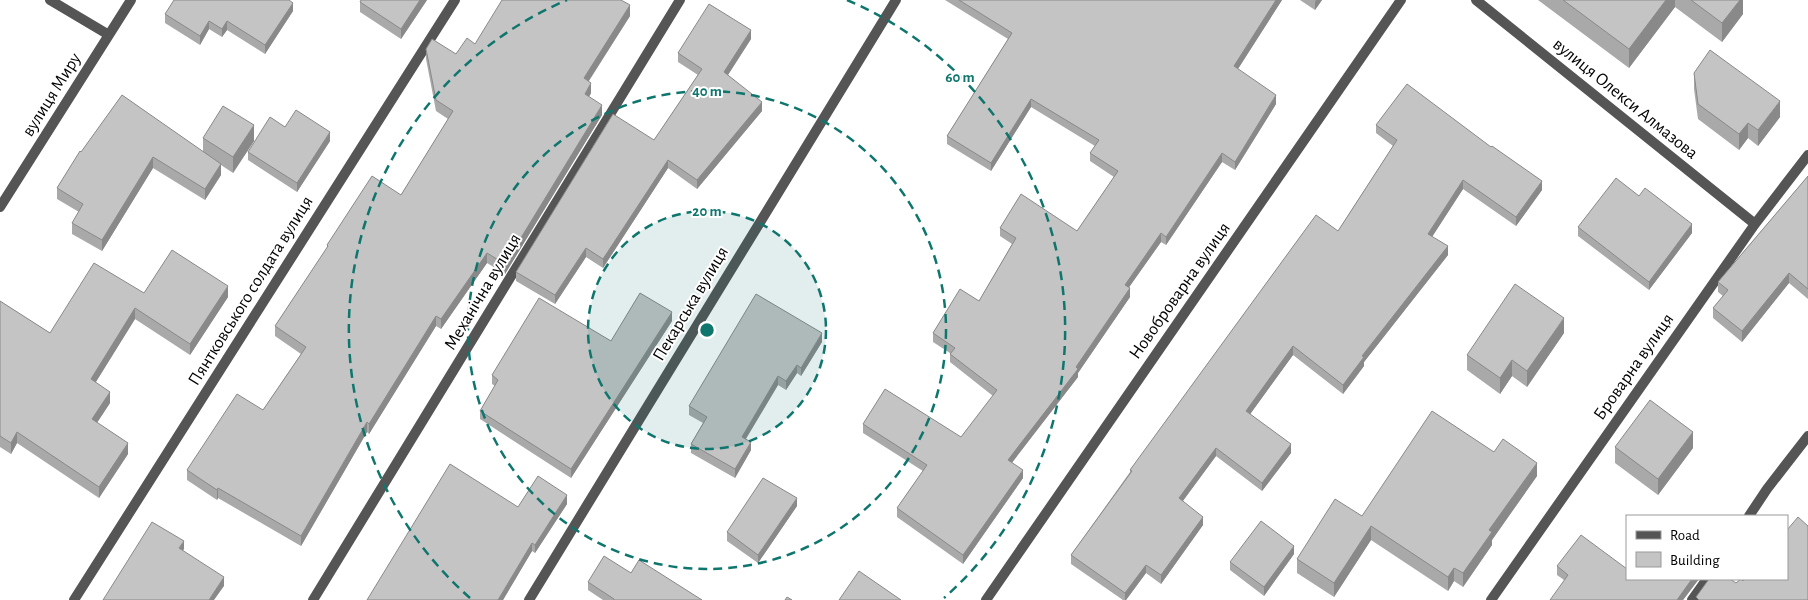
<svg xmlns="http://www.w3.org/2000/svg" width="1808" height="600" font-family="'Alegreya Sans',sans-serif">
<style>
.lines{fill:none;stroke-linecap:round;stroke-linejoin:round}
.minor{stroke:#555;stroke-width:10}
.wall{fill:#a9a9a9}
.shaded-wall{fill:#898989}
.building{fill:#c4c4c4;stroke:#898989}
.ring{fill:none;stroke:#0f766e;stroke-width:2.5;stroke-dasharray:9 6}
.labels{text-anchor:middle;dominant-baseline:central;stroke-width:4;stroke-linejoin:round;paint-order:stroke}
.street-label{font-size:18px;fill:#000;stroke:#fff}
.centre{fill:#0f766e;stroke:#fff;stroke-width:2.5}
.ring-label{font-size:15px;text-anchor:middle;font-weight:bold;fill:#0f766e;stroke:#fff;stroke-width:4;stroke-linejoin:round;paint-order:stroke}
</style>
<rect width="100%" height="100%" fill="#fff"/>
<g class="lines">
<!-- minor -->
<path class="minor" d="M50 0 109 35
M1476 0 1755 224
M0 207 131 0
M1749 516 1767 489 1808 436
M74 600 455 0
M313 600 680 0
M529 600 896 0
M986 600 1401 0
M1491 600 1755 224 1808 155
M1692 600 1707 579"/>
</g>
<!-- wall -->
<path class="wall" d="M427 0 401 39 360 12V2Z
M945 0H1282L1238 69 1276 104 1235 170 1222 162 1166 245 1161 242 1129 287 1130 297 1078 373V377L1012 462 1023 478 963 564 897 517V508L923 471 863 433V424L961 437 993 396 950 362V353L933 342V333L979 301 1012 244 1000 236V228L1077 231 1114 177 1090 161V153L1095 146 1031 107 991 171 947 144V136L1008 39Z
M1300 0H1322L1315 10Z
M1538 0H1743V14L1722 42 1675 7 1629 68Z
M293 11 265 54 227 30 222 37 209 29 200 45 165 23V14Z
M630 16 589 81 591 93 589 97 602 115 505 274 487 263 441 329 436 326 369 434 367 432 301 546 218 498 217 500 187 480V470L263 410 301 354 275 336V326L327 249V245L401 195 448 119 436 111 426 59V49L456 54 475 44Z
M751 39 728 75 762 111 697 189 668 168 603 268 586 257 555 304 516 281V272L654 140 698 75 678 62V53Z
M1694 73 1780 117 1758 146 1748 138 1739 150 1698 119 1694 89Z
M1376 125 1542 190 1516 226 1463 189 1432 237 1448 255 1364 362V366L1343 394 1293 355 1250 414 1291 453 1262 491 1216 456 1183 501 1203 525 1161 584 1146 573 1126 600H1123L1071 564V555L1130 472V470L1338 231 1393 146 1376 133Z
M285 127 330 141 297 192 248 160V152Z
M203 138 254 141 233 173 221 165V175L205 200 153 168 102 251 72 234V223L79 212 57 199V188L81 152 203 151Z
M1808 176V299L1789 283 1742 342 1713 318V308L1723 296 1718 292V282Z
M1639 196 1692 233 1649 290 1578 236V227Z
M144 293 228 297 190 355 135 319 95 383 110 403 97 423 128 454 99 498 17 443 11 454 0 447V301L50 333Z
M672 321 571 478 480 419V411L495 386 492 384V375L611 341Z
M1564 333 1527 387 1512 376 1500 394 1467 370V355Z
M822 342 801 376 797 373 786 390 778 385 746 439 751 450 735 478 691 453V444L703 423 689 415V406Z
M1615 447 1693 448 1658 495 1615 463Z
M1494 452 1537 476 1492 540V545L1463 587 1454 581 1448 591 1371 540 1334 597 1297 573V559L1362 516Z
M567 504 535 553 532 551 503 600H367L518 507Z
M797 506 758 563 727 541V532Z
M1294 554 1264 596 1230 570V562Z
M1557 566 1627 579H1699L1683 600 1564 580 1557 575Z
M631 573 702 600H603L588 590V582Z"/>
<!-- shaded-wall -->
<path class="shaded-wall" d="M420 0H427L401 39V29Z
M1276 0H1282L1234 75V66Z
M1316 0H1322L1315 10V2Z
M1666 0H1675V7L1629 68V49Z
M1740 0H1743V14L1722 42V23Z
M293 3V11L265 54V45Z
M630 5V16L584 88V78Z
M209 21V29L200 45V36Z
M227 21V30L222 37V29Z
M751 30V39L724 81V72Z
M591 83V93L585 104V94Z
M1276 95V104L1235 170V162Z
M1031 99V107L991 171V163Z
M1780 101V117L1758 146V130Z
M762 102V111L697 189V180Z
M602 105V115L505 274V264Z
M1748 123V138L1739 150V134Z
M254 125V141L233 173V157Z
M330 132V141L297 192V183Z
M1222 153V162L1166 245V237Z
M153 157V168L102 251V240Z
M668 160V168L603 268V259Z
M221 164V175L205 200V189Z
M1463 180V189L1428 243V234Z
M1542 181V190L1516 226V217Z
M1692 224V233L1649 290V282Z
M1161 233V242L1125 293V285Z
M1448 246V255L1364 362V366L1343 394V385L1362 356Z
M586 248V257L555 304V295Z
M487 253V263L441 329V319Z
M1789 273V283L1742 342V331Z
M228 286V297L190 355V344Z
M1130 288V297L1078 373V377L1008 468V460L1076 367Z
M135 308V319L91 390V379Z
M672 312V321L571 478V469Z
M436 316V326L369 434V424Z
M1564 318V333L1527 387V371Z
M822 333V342L801 376V368Z
M1293 346V355L1246 420V411Z
M1512 360V376L1500 394V378Z
M797 365V373L786 390V381Z
M778 376V385L742 445V437Z
M110 392V403L92 430V419Z
M367 422V432L301 546V536Z
M17 432V443L11 454V443Z
M1693 432V448L1658 495V479Z
M751 442V450L735 478V469Z
M128 443V454L99 498V487Z
M1291 444V453L1262 491V483Z
M1216 448V456L1179 506V498Z
M1537 463V476L1492 540V545L1463 587V573L1489 530Z
M1023 470V478L963 564V555Z
M218 488V498L217 500V490Z
M567 495V504L535 553V545Z
M797 498V506L758 563V555Z
M1203 517V525L1161 584V575Z
M1371 526V540L1334 597V583Z
M184 541V549L179 557V548Z
M532 543V551L503 600H498Z
M1294 546V554L1264 596V587Z
M1146 565V573L1126 600H1125V593Z
M1454 568V581L1448 591V577Z
M224 577V586L214 600H209Z
M1692 579H1699L1683 600H1677Z"/>
<!-- building -->
<path class="building" d="M174 0H289L293 3 265 45 227 21 222 29 209 21 200 36 165 14Z
M361 0H420L401 29 360 2Z
M502 0H621L630 5 584 78 591 83 585 94 602 105 505 264 487 253 441 319 436 316 369 424 367 422 301 536 218 488 217 490 187 470 237 394 263 410 306 347 275 326 328 246 327 245 372 176 401 195 453 111 436 100 426 49 432 39 456 54 467 38 475 44Z
M959 0H1276L1234 66 1276 95 1235 162 1222 153 1166 237 1161 233 1125 285 1130 288 1076 367 1078 369 1008 460 1023 470 963 555 897 508 927 465 863 424 885 389 961 437 997 390 950 354 955 348 933 333 960 289 979 301 1016 238 1000 228 1021 194 1077 231 1118 171 1090 153 1099 140 1031 99 991 163 947 136 1012 33Z
M1563 0H1666L1629 49Z
M1691 0H1740L1722 23Z
M709 4 751 30 724 72 762 102 697 180 668 160 603 259 586 248 555 295 516 272 613 114 654 140 702 69 678 53Z
M1710 50 1780 101 1758 130 1748 123 1739 134 1698 104 1694 73Z
M1407 84 1491 147 1492 146 1542 181 1516 217 1463 180 1428 234 1448 246 1362 356 1364 357 1343 385 1293 346 1246 411 1291 444 1262 483 1216 448 1179 498 1203 517 1161 575 1146 565 1125 593 1071 555 1132 471 1130 470 1316 215 1338 231 1397 140 1376 125Z
M122 95 221 164 205 189 153 157 102 240 72 223 83 204 57 188 80 151 81 152Z
M223 106 254 125 233 157 203 138Z
M296 110 330 132 297 183 248 152 270 117 285 127Z
M1808 176V289L1789 273 1742 331 1713 308 1728 290 1718 282Z
M1616 178 1639 196 1645 188 1692 224 1649 282 1578 227Z
M172 250 228 286 190 344 135 308 91 379 110 392 92 419 128 443 99 487 17 432 11 443 0 436V301L50 333 94 263 144 293Z
M1515 284 1564 318 1527 371 1512 360 1500 378 1467 355Z
M640 293 672 312 571 469 480 411 498 380 492 375 539 298 611 341Z
M756 294 822 333 801 368 797 365 786 381 778 376 742 437 751 442 735 469 691 444 707 417 689 406Z
M1650 400 1693 432 1658 479 1615 447Z
M1432 411 1494 452 1503 439 1537 463 1489 530 1492 532 1463 573 1454 568 1448 577 1371 526 1334 583 1297 559 1335 499 1362 516Z
M450 464 518 507 538 476 567 495 535 545 532 543 498 600H367Z
M763 478 797 498 758 555 727 532Z
M1798 517 1808 526V600H1699L1696 597 1709 579H1730L1736 583 1741 579 1743 581 1744 579H1787V530Z
M1261 521 1294 546 1264 587 1230 562Z
M152 522 184 541 179 548 224 577 209 600H103Z
M1581 535 1627 569V579H1692L1677 600H1550L1568 575 1557 566Z
M604 556 631 573 639 560 702 600H614V599L588 582Z
M859 571 901 600H839Z
M787 597 792 600H785Z"/>
<!-- distance rings -->
<circle cx="707" cy="330" r="119" fill="#0f766e" fill-opacity=".12"/>
<g class="ring">
<circle cx="707" cy="330" r="119"/>
<circle cx="707" cy="330" r="239"/>
<path d="M470 598A358 358 0 0 1 567 0M847 0A358 358 0 0 1 944 598"/>
</g>
<g class="labels">
<!-- street labels -->
<g class="street-label">
<text transform="translate(52 95) rotate(-58)">вулиця Миру</text>
<text transform="translate(1625 99) rotate(39)">вулиця Олекси Алмазова</text>
<text transform="translate(251 291) rotate(-58)">Пянтковського солдата вулиця</text>
<text transform="translate(1180 291) rotate(-55)">Новоброварна вулиця</text>
<text transform="translate(483 292) rotate(-59)">Механічна вулиця</text>
<text transform="translate(691 304) rotate(-59)">Пекарська вулиця</text>
<text transform="translate(1634 367) rotate(-55)">Броварна вулиця</text>
</g>
</g>
<circle cx="707" cy="330" r="8" class="centre"/>
<g class="ring-label">
<text x="960" y="82">60 m</text>
<text x="707" y="96">40 m</text>
<text x="707" y="216">20 m</text>
</g>
<!-- legend -->
<rect x="1626" y="515" width="162" height="65" fill="#ffffff" stroke="#999999"/>
<rect x="1636" y="531" width="25" height="8" fill="#555555" stroke="#999999"/>
<text x="1670" y="540" font-size="15" fill="#000000">Road</text>
<rect x="1636" y="552" width="25" height="15" fill="#c4c4c4" stroke="#999999"/>
<text x="1670" y="565" font-size="15" fill="#000000">Building</text>
</svg>
